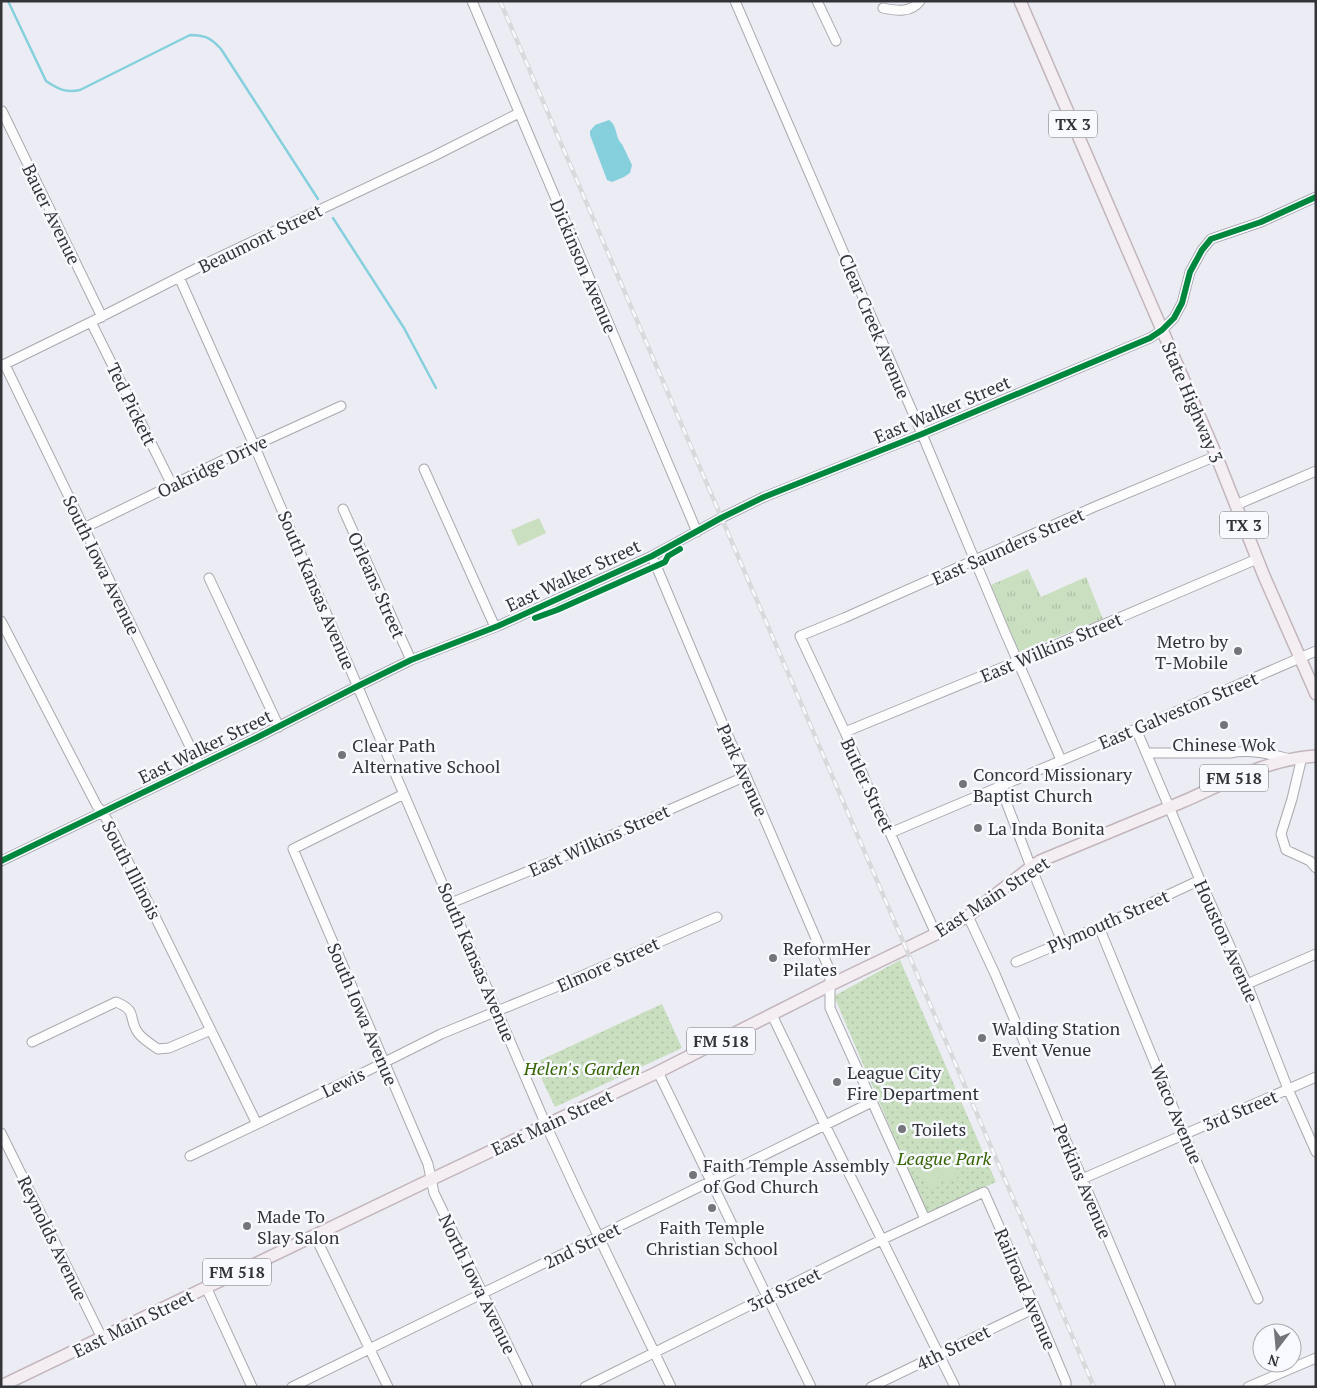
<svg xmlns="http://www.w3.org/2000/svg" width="1317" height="1388" font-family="'PT Serif',serif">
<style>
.grass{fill:url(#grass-tufts)}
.park{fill:url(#park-dots)}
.pitch{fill:#c9dfbf}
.water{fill:#86d0de}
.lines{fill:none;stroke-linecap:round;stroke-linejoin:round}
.stream{stroke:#86d0de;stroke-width:2.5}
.minor-casing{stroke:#a8a9af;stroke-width:11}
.major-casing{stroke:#c2b5bc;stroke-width:14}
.minor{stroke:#fcfcfd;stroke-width:9}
.major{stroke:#f4edf1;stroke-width:11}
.rail-casing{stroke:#d8d9db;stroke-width:4.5}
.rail{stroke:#f8f9fe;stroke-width:2.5;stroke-dasharray:8;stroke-linecap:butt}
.cycleway-casing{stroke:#f8f9fe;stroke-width:9}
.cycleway{stroke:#00873e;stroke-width:6}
.poi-dot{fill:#74757a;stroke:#f8f9fe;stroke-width:2}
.labels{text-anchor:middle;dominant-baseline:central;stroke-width:5;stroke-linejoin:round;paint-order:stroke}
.shield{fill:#f8f9fe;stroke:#6e6f73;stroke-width:1}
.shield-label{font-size:16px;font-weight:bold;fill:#333438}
.street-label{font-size:18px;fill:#333438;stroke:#f8f9fe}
.poi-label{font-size:18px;fill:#333438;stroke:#f8f9fe;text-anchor:start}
.park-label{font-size:18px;font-style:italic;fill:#356400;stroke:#f8f9fe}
</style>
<defs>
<pattern id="grass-tufts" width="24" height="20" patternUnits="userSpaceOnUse" patternTransform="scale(1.25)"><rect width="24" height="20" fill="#c9dfbf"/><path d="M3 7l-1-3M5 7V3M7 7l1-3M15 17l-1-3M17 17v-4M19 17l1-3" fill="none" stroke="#adc0a5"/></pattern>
<pattern id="park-dots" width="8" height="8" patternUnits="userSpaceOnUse" patternTransform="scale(1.25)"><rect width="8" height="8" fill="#c9dfbf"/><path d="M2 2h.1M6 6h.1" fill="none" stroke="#adc0a5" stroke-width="1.8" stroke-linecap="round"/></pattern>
</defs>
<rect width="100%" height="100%" fill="#ecedf4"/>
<!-- grass -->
<path class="grass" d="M1028 569 1041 597 1086 577 1103 619 1019 652 991 585Z"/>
<!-- park -->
<path class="park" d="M900 960 996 1182 927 1214 834 996Z
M662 1004 682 1048 555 1107 534 1063Z"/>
<!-- pitch -->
<path class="pitch" d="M539 518 546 533 518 546 511 530Z
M948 1155 958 1178 944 1184 934 1160Z
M932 1161 942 1185 929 1191 919 1167Z"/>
<!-- water -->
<path class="water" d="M609 120C618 126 615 138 622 144L632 165 630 173 624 177 612 182 607 180 590 135V131L595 125Z"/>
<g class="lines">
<!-- stream -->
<path class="stream" d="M8 1 46 81C58 89 65 93 80 90L190 35C205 35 211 38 221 49L318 199
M333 218 404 328 436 388"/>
<!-- minor casing -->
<g class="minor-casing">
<path id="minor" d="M472 1 697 532
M735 1 922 434 1004 630 1061 760
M817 1 836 41
M883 8C896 11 911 13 920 1
M2 111 102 317
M179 277 254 445 546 1125 579 1196 671 1387
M91 322 172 485
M5 365 199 765
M1 366 91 322 207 263 434 156 519 113
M424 469 495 627
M1236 505 1316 471
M343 509 411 660
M84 528 240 452 341 406
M652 556 724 727 746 776 830 971V1008L925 1219
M209 578 279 727
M1 621 97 806 102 812 109 823 257 1124
M1136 729 1200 880 1247 984 1288 1089 1316 1152
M845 732 1018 661 1257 559
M1146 753H1230C1250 749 1270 754 1290 759
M1302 757 1292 799 1281 834 1286 850 1310 861 1316 868
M1000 786 1031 867 1062 942
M404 794 293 849 428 1164 434 1193 528 1387
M890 833 1136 729 1316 651
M1 861 256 738 358 686 411 660 498 626 652 556 721 518 764 497 922 434 1150 338 1162 330 1174 318 1182 303 1190 272 1202 250 1211 239 1261 222 1316 197
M451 903 553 861 746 776
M968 916 995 974 1171 1387
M1099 927 1184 1134 1258 1299
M936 934 890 833 871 794 845 732 800 636 844 618 1094 507 1216 456
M1016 962 1099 927 1200 880
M1247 984 1316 954
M772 1015 825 1125 955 1387
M32 1042 116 1002C139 1011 127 1019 139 1034 143 1039 152 1045 158 1049L169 1048 211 1030
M658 1072 811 1387
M1 1133 102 1338
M190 1156 351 1079 441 1034 563 984 717 917
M1082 1179 1316 1077
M315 1236 388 1387
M206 1287 252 1387
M292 1387 872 1102
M585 1387 881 1240 984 1192 1035 1308 1066 1382V1387
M871 1387 1035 1308
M1248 1387 1316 1358"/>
</g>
<!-- major casing -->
<g class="major-casing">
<path id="major" d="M1020 1 1214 450 1264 576 1316 694
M1 1386 432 1179 658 1072 830 985 936 934 968 916 1031 867 1040 861C1087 841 1135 822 1182 802 1226 783 1267 759 1316 756"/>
</g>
<!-- minor -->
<use href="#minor" class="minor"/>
<!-- major -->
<use href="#major" class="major"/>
<!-- rail casing -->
<g class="rail-casing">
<path id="rail" d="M500 1 1094 1387"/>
</g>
<!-- rail -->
<use href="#rail" class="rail"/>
<!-- cycleway casing -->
<g class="cycleway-casing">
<path id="cycleway" d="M535 618 557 610 665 562 668 556 680 549
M1 861 256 738 358 686 411 660 498 626 652 556 721 518 764 497 922 434 1150 338 1162 330 1174 318 1182 303 1190 272 1202 250 1211 239 1261 222 1316 197"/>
</g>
<!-- cycleway -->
<use href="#cycleway" class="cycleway"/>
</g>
<!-- markers -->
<g class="poi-dot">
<circle cx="1238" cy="651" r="5"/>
<circle cx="1224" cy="725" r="5"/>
<circle cx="342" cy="755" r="5"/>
<circle cx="963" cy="784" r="5"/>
<circle cx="978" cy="828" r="5"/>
<circle cx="773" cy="958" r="5"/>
<circle cx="982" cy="1038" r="5"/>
<circle cx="837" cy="1082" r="5"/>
<circle cx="902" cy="1129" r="5"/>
<circle cx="693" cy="1175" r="5"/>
<circle cx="712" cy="1208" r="5"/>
<circle cx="247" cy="1226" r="5"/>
</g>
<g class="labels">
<!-- shield labels -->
<g class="shield">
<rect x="1049" y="110.5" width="48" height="27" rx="4"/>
<rect x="1220" y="511.5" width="48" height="27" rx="4"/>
<rect x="1200" y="764.5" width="68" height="27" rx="4"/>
<rect x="687" y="1027.5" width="68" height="27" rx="4"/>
<rect x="203" y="1258.5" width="68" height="27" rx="4"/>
</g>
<g class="shield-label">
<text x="1073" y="124">TX 3</text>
<text x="1244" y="525">TX 3</text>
<text x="1234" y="778">FM 518</text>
<text x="721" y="1041">FM 518</text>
<text x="237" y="1272">FM 518</text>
</g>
<!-- street labels -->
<g class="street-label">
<text transform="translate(52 214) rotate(64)">Bauer Avenue</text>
<text transform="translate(260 238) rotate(-26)">Beaumont Street</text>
<text transform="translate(584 266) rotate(67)">Dickinson Avenue</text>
<text transform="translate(875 326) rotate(67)">Clear Creek Avenue</text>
<text transform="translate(1193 402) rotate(67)">State Highway 3</text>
<text transform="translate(132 404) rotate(64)">Ted Pickett</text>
<text transform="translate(942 409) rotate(-23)">East Walker Street</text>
<text transform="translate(212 466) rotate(-26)">Oakridge Drive</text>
<text transform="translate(1008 546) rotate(-24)">East Saunders Street</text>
<text transform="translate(102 565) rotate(64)">South Iowa Avenue</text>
<text transform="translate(573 575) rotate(-25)">East Walker Street</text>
<text transform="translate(377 585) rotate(66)">Orleans Street</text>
<text transform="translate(317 590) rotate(67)">South Kansas Avenue</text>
<text transform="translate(1051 647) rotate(-23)">East Wilkins Street</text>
<text transform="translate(1178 710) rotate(-23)">East Galveston Street</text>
<text transform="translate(205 746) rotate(-26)">East Walker Street</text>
<text transform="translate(743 770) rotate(66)">Park Avenue</text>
<text transform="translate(868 785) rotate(65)">Butler Street</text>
<text transform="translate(599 840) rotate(-24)">East Wilkins Street</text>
<text transform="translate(132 870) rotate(63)">South Illinois</text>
<text transform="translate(992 896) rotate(-33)">East Main Street</text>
<text transform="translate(1108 921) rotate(-24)">Plymouth Street</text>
<text transform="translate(1227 941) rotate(66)">Houston Avenue</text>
<text transform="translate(477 962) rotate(67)">South Kansas Avenue</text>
<text transform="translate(608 964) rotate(-24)">Elmore Street</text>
<text transform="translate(363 1014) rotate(67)">South Iowa Avenue</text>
<text transform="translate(343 1082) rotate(-26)">Lewis</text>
<text transform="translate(1240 1110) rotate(-23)">3rd Street</text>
<text transform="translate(1177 1114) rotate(67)">Waco Avenue</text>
<text transform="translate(552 1122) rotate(-25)">East Main Street</text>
<text transform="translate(1083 1181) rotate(67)">Perkins Avenue</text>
<text transform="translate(53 1238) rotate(64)">Reynolds Avenue</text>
<text transform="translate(582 1245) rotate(-26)">2nd Street</text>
<text transform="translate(478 1284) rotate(64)">North Iowa Avenue</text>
<text transform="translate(784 1289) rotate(-26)">3rd Street</text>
<text transform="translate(1026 1289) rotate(67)">Railroad Avenue</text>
<text transform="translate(133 1323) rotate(-26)">East Main Street</text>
<text transform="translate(953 1347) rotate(-26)">4th Street</text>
</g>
<!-- poi labels -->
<g class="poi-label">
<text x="1228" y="641" text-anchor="end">Metro by<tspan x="1228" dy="21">T-Mobile</tspan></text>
<text x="1224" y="744" text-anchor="middle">Chinese Wok</text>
<text x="352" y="745">Clear Path<tspan x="352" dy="21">Alternative School</tspan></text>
<text x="973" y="774">Concord Missionary<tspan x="973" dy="21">Baptist Church</tspan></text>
<text x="988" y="828">La Inda Bonita</text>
<text x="783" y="948">ReformHer<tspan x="783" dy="21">Pilates</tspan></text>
<text x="992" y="1028">Walding Station<tspan x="992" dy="21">Event Venue</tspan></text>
<text x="847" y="1072">League City<tspan x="847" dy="21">Fire Department</tspan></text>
<text x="912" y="1129">Toilets</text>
<text x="703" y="1165">Faith Temple Assembly<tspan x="703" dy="21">of God Church</tspan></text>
<text x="257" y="1216">Made To<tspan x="257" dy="21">Slay Salon</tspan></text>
<text x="712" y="1227" text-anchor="middle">Faith Temple<tspan x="712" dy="21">Christian School</tspan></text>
</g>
<!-- park labels -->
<g class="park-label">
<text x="582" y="1068">Helen's Garden</text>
<text x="944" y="1158">League Park</text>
</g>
</g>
<!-- border -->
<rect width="1317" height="1388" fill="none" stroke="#333438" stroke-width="5"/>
<!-- north arrow -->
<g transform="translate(1277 1348) rotate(196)"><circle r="24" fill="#f8f9fe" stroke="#a9aaaf"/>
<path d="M0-4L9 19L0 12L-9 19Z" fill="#74757a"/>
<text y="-8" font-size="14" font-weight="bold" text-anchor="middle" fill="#333438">N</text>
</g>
</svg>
